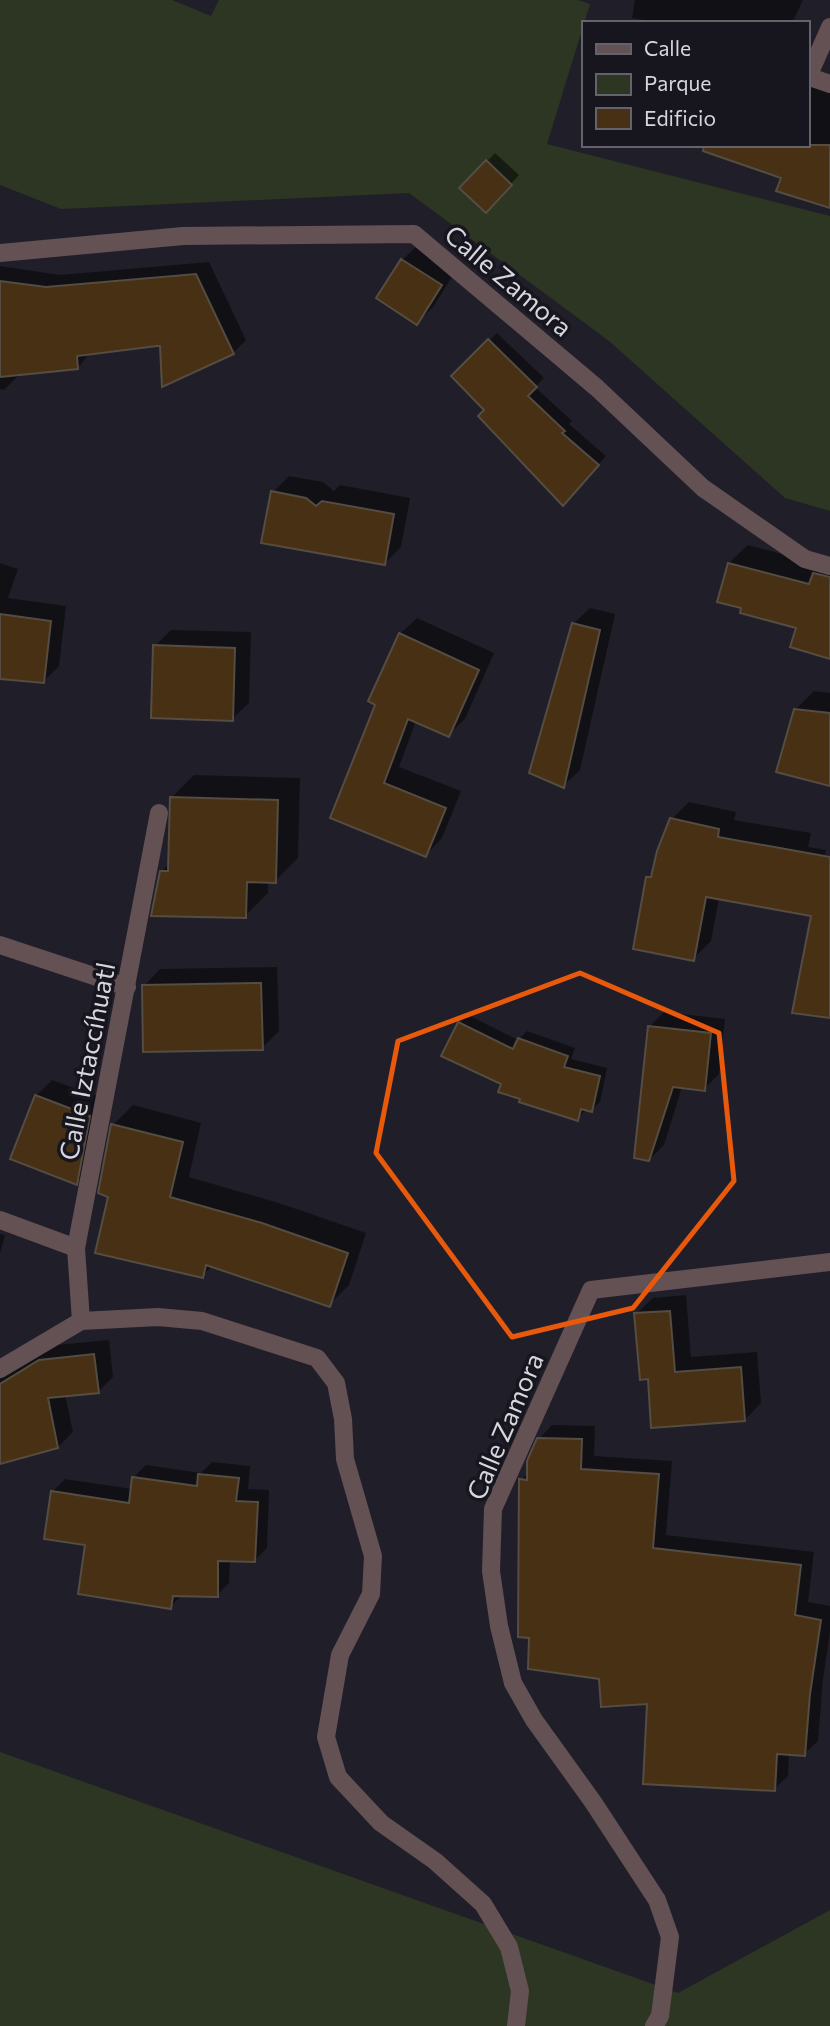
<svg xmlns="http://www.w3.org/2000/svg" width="830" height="2026" font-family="Commissioner,sans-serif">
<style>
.green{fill:#2c3622}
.shadow{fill:#0007}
.building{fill:#473014;stroke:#554c42;stroke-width:2}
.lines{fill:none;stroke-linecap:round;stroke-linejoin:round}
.street{stroke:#635154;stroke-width:18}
.marked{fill:none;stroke:#e8590c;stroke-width:5;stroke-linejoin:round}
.labels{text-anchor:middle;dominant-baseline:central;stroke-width:7;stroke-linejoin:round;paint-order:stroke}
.street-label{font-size:26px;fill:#d7d6dd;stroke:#17161f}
</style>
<rect width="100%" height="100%" fill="#201f29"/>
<!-- green -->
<path class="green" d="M0 0H172L211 16 219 0H578L590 4 547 144 830 216V511L785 498 609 341 409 193 61 209 0 185Z
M0 1752 678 1993 830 1910V2026H0Z"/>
<!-- shadow -->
<path class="shadow" d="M635 0H803L792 23H661L632 18Z
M807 86 830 93V200L783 177 692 145H807Z
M495 153 519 175 486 211 461 188Z
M419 244 457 269 433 307 417 323 402 260Z
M209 262 246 340 233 353 162 344 90 352 78 368 18 373 17 377 4 390 0 389V266L60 275Z
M497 333 544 378 535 387 572 421 569 424 606 456 571 496 453 376Z
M289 476 323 482 334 491 340 485 410 498 401 547 385 563 273 492Z
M748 545 830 567V657L729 563Z
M0 563 18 569 8 598 66 606 59 666 44 681 0 677Z
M590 608 615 614 580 770 563 786 573 624Z
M417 618 494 653 465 719 448 735 416 721 399 767 461 791 442 838 426 855 332 817 378 704 400 634Z
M171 630 251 632 249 703 232 719 155 646Z
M814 691 830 693V784L796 709Z
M194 775 300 778 298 858 275 881H268V893L245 916 161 872 170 863 172 797Z
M689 802 736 812 734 820 811 833 808 847 826 850 825 855 830 856V1016L813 914 719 898 711 941 693 959 648 878 654 872 672 819Z
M277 967 279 1031 262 1048 144 986 160 969Z
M664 1012 725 1019 719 1074 704 1089 682 1087 664 1145 649 1160V1027Z
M468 1015 518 1040 527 1031 575 1048 571 1059 607 1068 600 1102 591 1110 586 1109 578 1119 522 1098 503 1083 459 1023Z
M52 1080 105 1099 92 1166 76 1182 36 1096Z
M133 1105 201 1123 189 1177 282 1204 366 1233 349 1285 329 1305 212 1266 202 1276 110 1196 113 1125Z
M0 1234 5 1235 0 1253Z
M686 1295 691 1357 757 1352 761 1403 745 1420 650 1377 636 1314 653 1298Z
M109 1340 113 1377 98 1392 65 1395 73 1432 58 1447 0 1462V1379L56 1345Z
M552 1425 595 1426 594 1456 672 1461 666 1535 814 1552 808 1602 830 1606V1632L823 1679 818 1741 804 1754 789 1753 788 1776 774 1789 649 1702 601 1678 531 1636 521 1480 529 1472 539 1439Z
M212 1462 250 1466 248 1489 269 1490 267 1548 254 1561 230 1560 229 1583 217 1595 183 1594 170 1607 87 1544 53 1491 65 1479 132 1489 133 1478 146 1465 201 1473Z"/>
<!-- building -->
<path class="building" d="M704 145H830V208L776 191 781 178 703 151Z
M486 160 512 185 486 213 459 188Z
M401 259 442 285 417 325 376 298Z
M196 274 234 354 162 387 160 346H157L77 356 78 369 0 377V281L46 287Z
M488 339 537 387 528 396 565 431 562 433 599 465 563 506 478 416 484 410 451 376Z
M271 491 306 498 316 506 322 501 394 514 385 565 261 543Z
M728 563 809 584 813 573 830 577V659L790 647 796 628 740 613 741 608 717 602Z
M0 614 51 621 44 683 0 679Z
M572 623 600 630 564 788 529 773Z
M399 633 479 670 449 737 408 719 384 783 446 808 426 857 330 818 375 705 368 701Z
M153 645 235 648 233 721 151 718Z
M794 709 830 713V786L776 772Z
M170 797 278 800 276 883 247 882 246 918 151 916 160 871H168Z
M670 818 719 829 718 837 830 857V1018L792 1013 811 916 706 897 694 961 633 949 646 877H651L657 851Z
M261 983 263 1050 143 1052 142 985Z
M458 1022 513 1049 518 1038 568 1056 564 1067 600 1076 592 1112 581 1109 578 1121 519 1102 520 1099 498 1092 501 1084 441 1056Z
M648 1026 711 1033 705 1091 673 1087 649 1161 634 1158Z
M35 1095 90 1116 77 1185 10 1159Z
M111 1124 183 1142 170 1197 262 1223 348 1253 330 1307 206 1265 203 1278 95 1253 108 1197 98 1193Z
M670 1311 675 1372 741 1367 745 1421 651 1428 648 1379 640 1380 634 1313Z
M94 1354 99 1393 48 1398 58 1448 0 1464V1384L39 1360Z
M537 1438 582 1439 581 1469 659 1474 653 1548 801 1565 795 1615 821 1620 810 1694 805 1756 777 1754 775 1791 643 1784 647 1704 601 1707 599 1679 528 1669 529 1638 518 1637 519 1479 527 1480V1461Z
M198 1474 239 1478 236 1501 258 1502 255 1562 218 1561V1597L173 1596 171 1609 78 1594 85 1545 44 1539 51 1491 129 1503 132 1477 197 1486Z"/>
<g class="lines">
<!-- street -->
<path class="street" d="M807 76 830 84
M808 77 830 27
M0 253 183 236 414 234 597 388 703 488 805 559 830 566
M0 945 127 987
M0 1220 76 1248
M81 1321 76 1248 159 813
M0 1369 81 1321 158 1317 202 1321 317 1358 336 1383 343 1419 345 1459 373 1556 371 1594 340 1655 326 1737 338 1777 381 1823 435 1861 483 1904 509 1947 520 1991 516 2026
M654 2026 660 2016 670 1937 657 1900 593 1802 534 1720 513 1683 499 1626 491 1571 493 1509 591 1290 830 1262"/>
</g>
<!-- marked area -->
<path class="marked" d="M580 973 719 1033 734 1181 633 1308 512 1337 376 1153 398 1041Z"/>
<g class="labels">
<!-- street labels -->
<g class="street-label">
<text transform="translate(509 280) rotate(40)">Calle Zamora</text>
<text transform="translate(86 1061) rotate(-79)">Calle Iztaccíhuatl</text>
<text transform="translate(504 1426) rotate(-67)">Calle Zamora</text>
</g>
</g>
<!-- legend -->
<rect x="582" y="21" width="228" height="126" fill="#17161f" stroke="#64636b" stroke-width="2"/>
<rect x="596" y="44" width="35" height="10" fill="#635154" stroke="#64636b" stroke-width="2"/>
<text x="644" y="56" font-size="21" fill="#d7d6dd">Calle</text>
<rect x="596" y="74" width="35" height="21" fill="#2c3622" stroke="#64636b" stroke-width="2"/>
<text x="644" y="91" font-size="21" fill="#d7d6dd">Parque</text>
<rect x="596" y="108" width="35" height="21" fill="#473014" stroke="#64636b" stroke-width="2"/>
<text x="644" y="126" font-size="21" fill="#d7d6dd">Edificio</text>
</svg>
